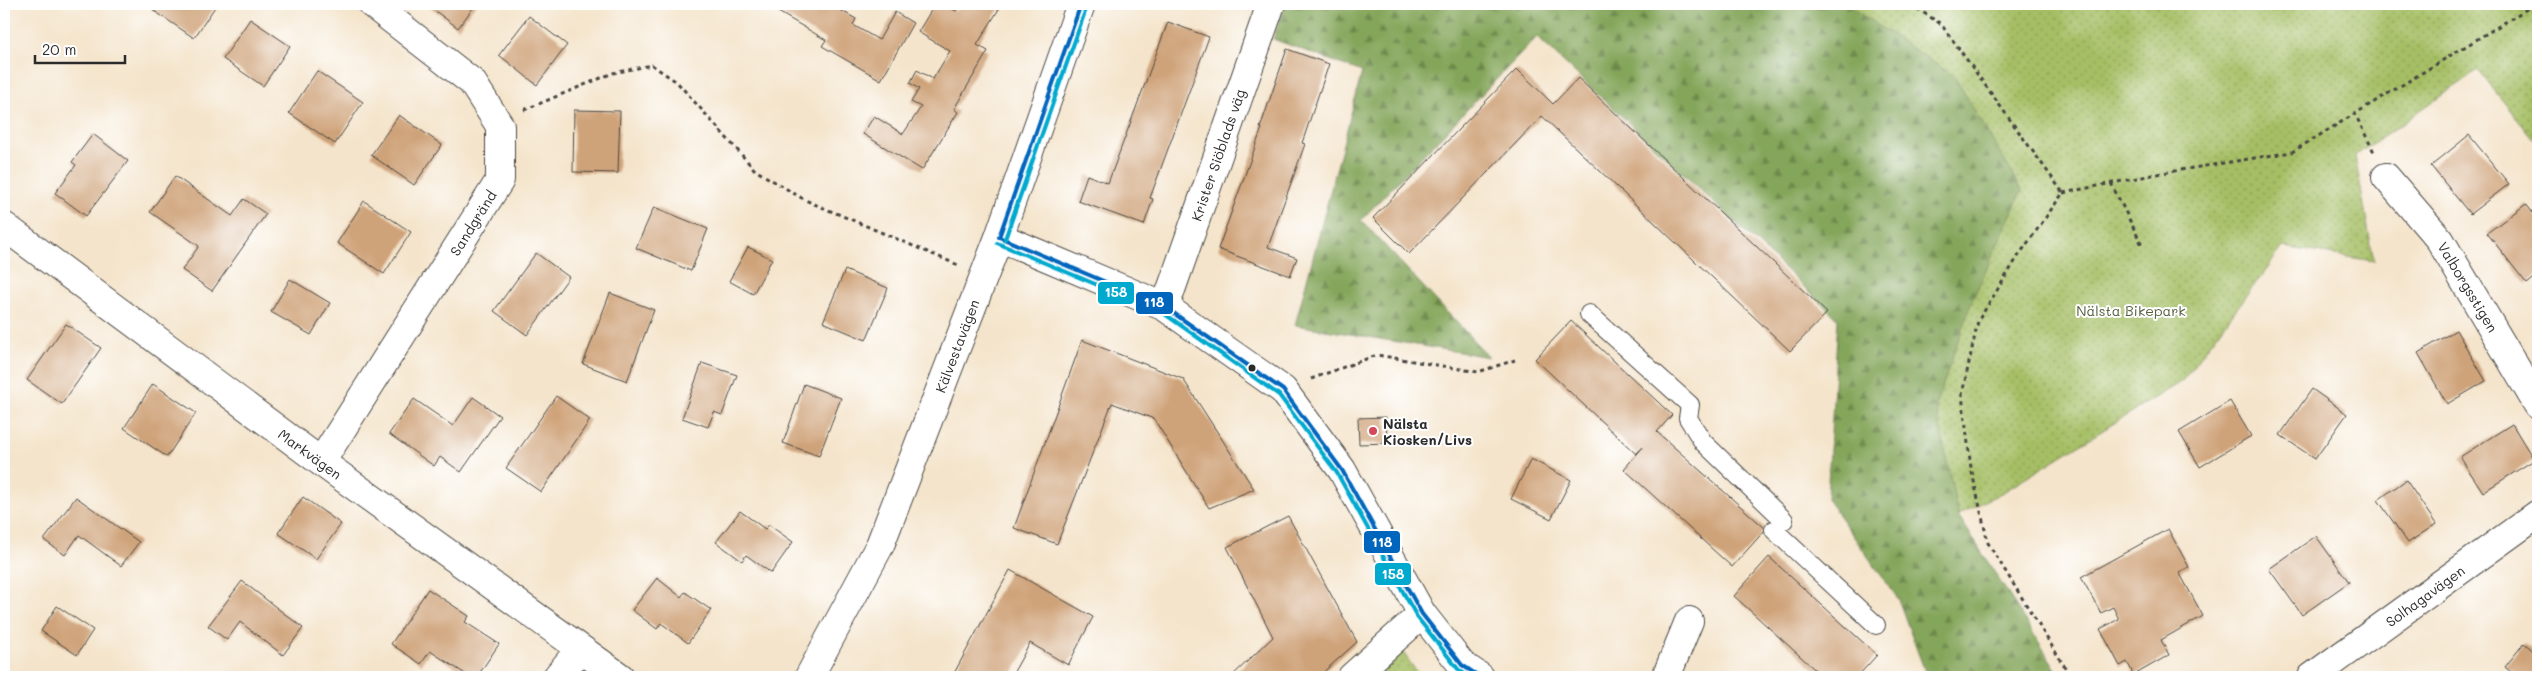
<svg xmlns="http://www.w3.org/2000/svg" width="2542" height="681" font-family="Mali,sans-serif">
<style>
.forest{fill:url(#forest-firs);stroke:#586842}
.park{fill:url(#park-dots);stroke:#687548}
.building{fill:#cfa379}
.lines{fill:none;stroke-linecap:round;stroke-linejoin:round}
.service-casing{stroke:#494743;stroke-width:20}
.minor-casing{stroke:#494743;stroke-width:30}
.path{stroke:#494743;stroke-width:3;stroke-dasharray:4 4;stroke-linecap:butt}
.service{stroke:#fff;stroke-width:18}
.minor{stroke:#fff;stroke-width:28}
.bus-1-casing{stroke:#fff;stroke-width:8}
.bus-2-casing{stroke:#fff;stroke-width:8}
.bus-1{stroke:#0065bd;stroke-width:4}
.bus-2{stroke:#00a9ce;stroke-width:4}
.bus-dot{fill:#2b2b2b;stroke:#fff;stroke-width:2}
.poi-dot{fill:#d1495b;stroke:#fff;stroke-width:2}
.labels{text-anchor:middle;dominant-baseline:central;stroke-width:4;stroke-linejoin:round;paint-order:stroke}
.street-label{font-size:14px;fill:#2b2b2b;stroke:#fff}
.park-label{font-size:14px;fill:#565f3f;stroke:#fff}
.poi-label{font-size:14px;font-weight:bold;fill:#2b2b2b;stroke:#fff;text-anchor:start}
.line-badge{stroke:#fff;stroke-width:2}
.badge-label{font-size:14px;text-anchor:middle;font-weight:bold;fill:#fff}
</style>
<defs>
<pattern id="forest-firs" width="22" height="20" patternUnits="userSpaceOnUse" patternTransform="scale(1.25)"><rect width="22" height="20" fill="#84a65a"/><path d="M5 1l3.5 6h-7zM16 11l3.5 6h-7z" fill="#6c874b"/></pattern>
<pattern id="park-dots" width="8" height="8" patternUnits="userSpaceOnUse" patternTransform="scale(1.25)"><rect width="8" height="8" fill="#a6bf65"/><path d="M2 2h.1M6 6h.1" fill="none" stroke="#879b53" stroke-width="1.8" stroke-linecap="round"/></pattern>
</defs>
<rect width="100%" height="100%" fill="#fff"/>
<filter id="ink" filterUnits="userSpaceOnUse"><feTurbulence type="fractalNoise" baseFrequency=".02" numOctaves="2"/><feDisplacementMap in="SourceGraphic" scale="10" xChannelSelector="R" yChannelSelector="G"/><feConvolveMatrix kernelMatrix="1 2 1 2 8 2 1 2 1" color-interpolation-filters="sRGB"/></filter>
<filter id="wash" filterUnits="userSpaceOnUse"><feTurbulence type="fractalNoise" baseFrequency=".0096" numOctaves="4" result="noise"/><feDisplacementMap in="SourceGraphic" scale="20" xChannelSelector="R" yChannelSelector="G"/><feGaussianBlur stdDeviation="1.12" result="paint"/><feColorMatrix in="noise" values="0 0 0 0 0 0 0 0 0 0 0 0 0 0 0 0 0 1.4 0 .05"/><feComposite in="paint" operator="in"/></filter>
<g filter="url(#wash)">
<rect width="100%" height="100%" fill="#f4e4cb"/>
<!-- forest -->
<path class="forest" d="M1286 4H1445L1460 7 1461 4H1846L1954 76 2022 190 1971 303 1936 405 1958 515 2061 677H1927L1898 599 1827 499 1838 319 1537 37 1361 220 1489 357 1295 325 1362 72 1273 39Z"/>
<!-- park -->
<path class="park" d="M1846 4H2538V145L2478 70 2355 156 2374 261 2283 247 2182 381 2005 491 1958 515 1936 405 1971 303 2022 190 1954 76Z
M1398 645 1420 677H1363Z"/>
<g id="blocks">
<!-- building -->
<path class="building" d="M157 4H217L194 38 153 10Z
M426 4H476L458 28Z
M770 4H846L842 11 856 19 853 25 879 40 895 12 913 23 881 80 822 46 826 40 768 6Z
M935 4H943L956 11 960 4H1002L977 45 988 51 954 109 958 112 922 170 863 134 874 116 903 134 921 107 911 102 919 89 910 83 917 70 933 79 950 51 918 32Z
M529 16 567 45 537 85 499 55Z
M250 19 290 46 263 86 223 59Z
M1168 22 1209 37 1150 198 1153 199 1144 225 1078 201 1087 175 1108 183Z
M1287 49 1329 64 1302 143 1305 144 1268 247 1297 258 1290 276 1218 249 1262 128H1260Z
M1517 69 1553 104 1578 78 1827 313 1790 351 1542 116 1409 254 1373 218Z
M317 71 363 102 335 144 289 113Z
M574 110 620 111 618 173 573 172Z
M399 115 442 145 414 185 371 155Z
M93 134 128 161 86 216 55 193 76 165 72 162Z
M2469 135 2509 184 2470 214 2431 166Z
M175 176 232 216 244 199 266 214 212 291 182 270 199 246 150 212Z
M364 201 411 232 384 274 337 243Z
M2526 204 2538 220V275L2527 284 2487 233Z
M654 207 708 229 691 271 636 248Z
M748 247 772 259 753 294 729 281Z
M536 253 569 277 527 335 494 311Z
M845 270 888 288 866 340 823 322Z
M290 279 330 303 311 335 271 312Z
M610 293 654 310 627 381 583 364Z
M1571 321 1672 415 1657 432 1766 529 1732 567 1624 469 1643 447 1636 454 1535 359Z
M66 324 101 348 62 404 27 380Z
M2456 330 2486 381 2447 404 2418 353Z
M1082 340 1183 379 1254 489 1209 508 1154 419 1112 403 1057 544 1014 528Z
M702 363 737 375 722 415 714 412 708 427 682 418Z
M153 384 196 413 167 457 124 428Z
M804 384 841 398 819 456 783 443Z
M2312 389 2347 414 2315 459 2280 435Z
M556 396 590 420 541 492 506 468Z
M473 397 500 416 461 472 440 457 434 466 389 434 414 399 453 426Z
M2230 401 2251 436 2200 467 2179 432Z
M1386 417 1387 443 1359 444 1358 418Z
M2512 424 2534 460 2483 492 2460 457Z
M1531 459 1571 480 1551 519 1511 499Z
M2406 480 2436 524 2408 543 2378 500Z
M76 497 139 542 121 566 79 535 65 555 44 540Z
M303 497 341 524 316 559 278 533Z
M740 511 765 529 769 525 793 542 771 573 746 555 742 561 716 542Z
M1288 516 1357 642 1318 677H1231L1273 637 1227 547Z
M2168 529 2189 567 2179 572 2203 616 2161 640 2169 655 2134 675 2127 662 2120 666 2100 629 2119 619 2113 607 2101 613 2081 577Z
M2316 536 2349 582 2302 615 2269 569Z
M1769 557 1877 655 1857 677H1823L1734 596Z
M1010 570 1093 617 1068 665 1030 643 1011 677H952Z
M657 578 681 597 685 592 711 610 688 643 661 623 657 629 632 610Z
M242 581 303 628 283 655 240 622 227 640 208 626Z
M428 589 469 616 465 622 499 644 477 677H470L430 651 421 664 391 644Z
M57 606 93 630 77 655 41 631Z
M2524 643 2536 653 2538 649V677H2517L2505 667Z"/>
</g>
</g>
<g filter="url(#ink)">
<use href="#blocks" fill-opacity="0" stroke="#494743" stroke-width="1"/>
<g class="lines">
<!-- service casing -->
<g class="service-casing">
<path id="service" d="M1589 314 1690 405 1688 418 1703 442 1784 520
M1774 530 1876 625"/>
</g>
<!-- minor casing -->
<g class="minor-casing">
<path id="minor" d="M2386 177 2440 240 2538 405
M4 226 321 462 620 677
M999 237 1165 307 1283 390 1342 470 1422 614 1462 665 1480 677
M1165 307 1271 4
M321 462 500 180V126L472 82 372 4
M557 677 580 649
M809 677 880 545 999 237 1081 4
M1352 677 1422 614
M1666 677 1689 621
M2312 677 2538 514"/>
</g>
<!-- path -->
<path class="path" d="M1910 4 1941 24 2063 193 2019 255 1978 321 1962 395 1971 468 1988 543 2071 677
M524 110 613 73 652 65 677 82 755 170 805 200 958 265
M2354 112 2374 152
M2111 183 2143 247
M2063 193 2162 173 2292 152 2535 4
M1311 379 1377 355 1478 372 1515 360"/>
<!-- service -->
<use href="#service" class="service"/>
<!-- minor -->
<use href="#minor" class="minor"/>
<!-- bus-1 casing -->
<g class="bus-1-casing">
<path id="bus-1" d="M999 237 1165 307 1283 390 1342 470 1422 614 1462 665 1480 677
M999 237 1081 4"/>
</g>
<!-- bus-2 casing -->
<g class="bus-2-casing">
<path id="bus-2" d="M1005 239 1087 6
M997 243 1162 312 1279 395 1337 473 1417 617 1458 669 1469 677"/>
</g>
<!-- bus-1 -->
<use href="#bus-1" class="bus-1"/>
<!-- bus-2 -->
<use href="#bus-2" class="bus-2"/>
</g>
</g>
<!-- markers -->
<circle class="bus-dot" cx="1252" cy="368" r="4.5"/>
<circle class="poi-dot" cx="1373" cy="431" r="5"/>
<g class="labels">
<!-- street labels -->
<g class="street-label">
<text transform="translate(1218 155) rotate(-71)">Krister Siöblads väg</text>
<text transform="translate(473 223) rotate(-58)">Sandgränd</text>
<text transform="translate(2468 287) rotate(59)">Valborgsstigen</text>
<text transform="translate(957 346) rotate(-69)">Kälvestavägen</text>
<text transform="translate(310 454) rotate(36)">Markvägen</text>
<text transform="translate(2425 596) rotate(-36)">Solhagavägen</text>
</g>
<!-- park labels -->
<g class="park-label">
<text x="2131" y="310">Nälsta Bikepark</text>
</g>
<!-- poi labels -->
<g class="poi-label">
<text x="1383" y="423">Nälsta<tspan x="1383" dy="16">Kiosken/Livs</tspan></text>
</g>
</g>
<g class="line-badge">
<rect x="1097" y="281" width="38" height="24" rx="5" fill="#00a9ce"/>
<rect x="1135" y="291" width="39" height="24" rx="5" fill="#0065bd"/>
<rect x="1363" y="530" width="38" height="24" rx="5" fill="#0065bd"/>
<rect x="1374" y="562" width="38" height="24" rx="5" fill="#00a9ce"/>
</g>
<g class="badge-label">
<text x="1116" y="297">158</text>
<text x="1154" y="307">118</text>
<text x="1382" y="547">118</text>
<text x="1393" y="579">158</text>
</g>
<!-- margin -->
<rect width="2542" height="681" fill="none" stroke="#fff" stroke-width="20"/>
<!-- scale -->
<path d="M35 55v8h90v-8" fill="none" stroke="#2b2b2b" stroke-width="2.5"/>
<text x="42" y="55" font-size="15" fill="#2b2b2b" stroke="#ffffff" stroke-width="4" paint-order="stroke">20 m</text>
</svg>
